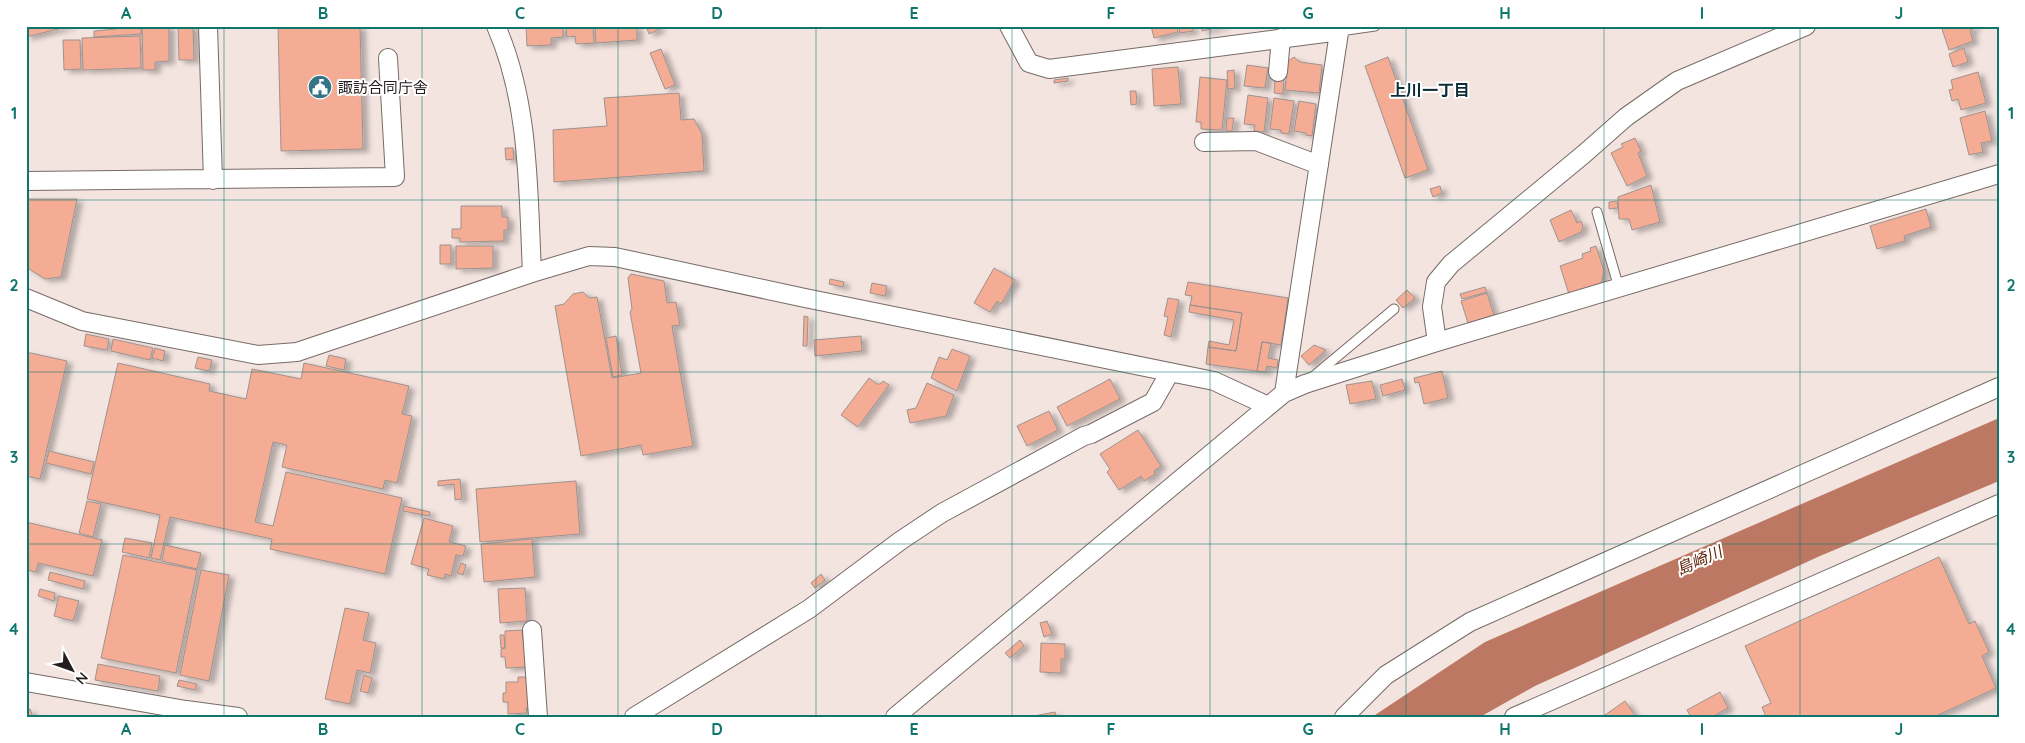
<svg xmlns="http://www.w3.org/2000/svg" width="2025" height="743" font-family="Quicksand,'Noto Sans JP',sans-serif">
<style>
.water{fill:#bc7862}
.building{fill:#f4ac94;stroke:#9f928e;filter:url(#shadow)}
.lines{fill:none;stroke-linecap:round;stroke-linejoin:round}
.service-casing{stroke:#776b66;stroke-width:11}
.minor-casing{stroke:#776b66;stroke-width:20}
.service{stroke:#fff;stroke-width:9}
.minor{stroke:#fff;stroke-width:18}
.grid{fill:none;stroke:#0f766e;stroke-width:1;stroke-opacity:0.55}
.labels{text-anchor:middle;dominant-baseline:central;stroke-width:4;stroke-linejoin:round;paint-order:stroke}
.poi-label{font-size:15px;fill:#231e1c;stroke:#fff;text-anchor:start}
.neighbourhood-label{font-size:16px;font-weight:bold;fill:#0e2e37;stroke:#fff}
.water-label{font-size:16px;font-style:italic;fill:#5d1e06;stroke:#fff}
.neatline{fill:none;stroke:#0f766e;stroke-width:2}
.grid-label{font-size:16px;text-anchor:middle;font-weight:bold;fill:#0f766e}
</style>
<defs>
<filter id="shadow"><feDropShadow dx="5.5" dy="3" stdDeviation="2.5" flood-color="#0004"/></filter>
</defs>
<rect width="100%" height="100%" fill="#f3e4e0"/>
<!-- water -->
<path class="water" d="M1999 418V481L1820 556 1535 686 1480 717H1372L1485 642Z"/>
<!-- building -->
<path class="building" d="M26 26H70L26 37Z
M115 26H141V34L94 37V31L116 29Z
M142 26H169V61L155 62V70H143Z
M178 26H193L194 60H179Z
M278 26H360L363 149 281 151Z
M526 26H563V37L551 38V45L527 46Z
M566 26H593L594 43 576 44 575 36 567 37Z
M595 26H637V40L596 43Z
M646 26H658L660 29 649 34Z
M1151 26H1177L1178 32 1154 38Z
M1179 26H1192L1193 31 1180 33Z
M1201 26H1225L1202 31Z
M1941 26H1974L1975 28 1970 30 1973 41 1949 50Z
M140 36 141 68 83 70 82 38Z
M63 40H80L81 69 64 70Z
M1964 48 1968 62 1953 67 1949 54Z
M661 49 675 85 665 89 650 53Z
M1294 57 1300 62 1322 65 1319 93 1285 90 1288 61Z
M1388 57 1428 170 1405 178 1365 66Z
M1247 65 1268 68 1265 88 1244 86Z
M1178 67 1181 104 1154 106 1152 69Z
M1234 70 1235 88 1228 89 1227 71Z
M1978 72 1986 103 1961 110 1958 99 1952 101 1949 90 1953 89 1951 80Z
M1200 77 1227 80 1222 130 1201 129V122H1196Z
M1068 78V81L1054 83V80Z
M1275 78H1284L1283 94 1274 93Z
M1130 91H1136L1137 104 1131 105Z
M679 93 681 120 694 119 702 134 704 171 554 182 553 130 607 126 604 98Z
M1248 95 1268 98 1264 132 1254 131 1255 125 1244 124Z
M1274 98 1294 101 1289 134 1281 133V130L1270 129Z
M1299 101 1316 104 1312 136 1306 135V133L1294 131Z
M1985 111 1992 141 1981 143 1983 152 1969 155 1960 118Z
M1227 118H1234L1232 131H1226Z
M1635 138 1641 151 1638 153 1647 176 1627 186 1611 153 1623 147 1621 144Z
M505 148H513L514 159 506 160Z
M1651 185 1660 222 1632 230 1629 219H1619L1618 197Z
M1440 186 1442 193 1433 197 1430 189Z
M26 199H77L61 277 45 279 26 267Z
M1617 201 1618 208 1609 209V202Z
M461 206H502V217H508V230H504V241L460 242V238H452V229H461Z
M1926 209 1931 227 1904 236 1905 241 1877 249 1870 226Z
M1571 210 1577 223 1581 221 1583 227 1581 232 1559 242 1550 220Z
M440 245H451V264H440Z
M456 246H493V268L456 269Z
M1596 246 1604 271 1601 284 1569 294 1560 266 1583 258 1582 254 1591 251 1590 248Z
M994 268 1015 280 1001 304 997 301 990 312 974 303Z
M631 274 664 281 667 303 676 302 680 325 672 326 693 446 643 455 641 445 581 456 555 306 564 304 573 294 583 292 589 298 597 297 612 378 641 373 630 312 632 309 628 278Z
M830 279 844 282 843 287 829 284Z
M1188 282 1288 298 1281 345 1262 342 1257 371 1206 364 1208 347 1236 351 1242 313 1190 305 1192 296 1185 295Z
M872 283 887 286 885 296 870 293Z
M1485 287 1487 292 1462 299 1460 294Z
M1407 290 1415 298 1403 308 1396 300Z
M1487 293 1494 315 1468 323 1461 301Z
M1168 298 1179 300 1171 337 1164 335 1168 317 1164 316Z
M1190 305 1242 313 1236 351 1208 347 1209 341 1229 345 1234 320 1189 312Z
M804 316 808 317 807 346H803Z
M86 334 109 339 107 350 84 346Z
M616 336 622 375 613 377 606 338Z
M861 336 862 351 815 356 814 340Z
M113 339 153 348 150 360 111 351Z
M1262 342 1271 343 1268 358 1278 360 1277 368 1267 366 1265 372 1257 371Z
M1314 345 1326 350 1309 365 1301 356Z
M155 348 165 351 163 361 152 358Z
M952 349 970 356 957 391 931 378 939 357 947 360Z
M26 352 67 361 40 479 26 476Z
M329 355 346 359 344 370 326 366Z
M198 357 212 360 209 371 195 368Z
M118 363 210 384 209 391 246 399 252 369 301 379 304 363 409 386 402 414 412 416 397 483 385 480 383 489 282 467 287 445 273 442 255 522 273 526 286 472 402 498 385 574 270 549 272 539 170 517 160 560 151 558 160 515 87 499Z
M1442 371 1448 398 1424 404 1419 382 1415 383 1414 378Z
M869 378 877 384H880L883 381 889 385 858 427 841 415Z
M1110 379 1120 399 1067 426 1057 407Z
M1402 379 1405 390 1383 396 1380 385Z
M1372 381 1376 399 1350 404 1346 385Z
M927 383 954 395 946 416 910 423 907 410 916 408Z
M1049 411 1058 430 1027 446 1017 426Z
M1138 430 1161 466 1154 471 1155 474 1144 481 1141 476 1119 490 1107 472 1110 469 1100 454Z
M49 451 94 462 91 474 46 463Z
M460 479 462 499 455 500 454 484 438 486V481Z
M576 481 580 534 480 542 476 489Z
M87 501 101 504 93 537 79 533Z
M404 506 430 512 429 516 403 511Z
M424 518 453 526 449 542 466 546 463 556 456 555 451 576 445 574 444 579 427 575 429 569 411 564Z
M26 522 102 540 93 576 38 563 36 572 26 570Z
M125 538 152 543 149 558 122 552Z
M532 539 535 577 484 582 481 544Z
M165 545 201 553 197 569 162 561Z
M123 555 197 570 176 673 101 658Z
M1939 557 1969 624 1975 621 1989 652 1982 656 1996 688 1934 717H1766L1762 707 1771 703 1745 646Z
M461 563 466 565 463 575 457 573Z
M201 570 229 575 209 681 180 675Z
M50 572 85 581 83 589 48 580Z
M821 574 825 580 815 588 811 583Z
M525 588 527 621 500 623 498 589Z
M40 589 55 593 54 601 38 596Z
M59 596 79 601 73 621 54 616Z
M345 608 369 613 363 640 376 643 370 673 357 670 350 704 325 699Z
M1047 621 1052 634 1044 637 1040 623Z
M522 630 523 640H526V667L506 668 505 657H501V649L505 648V631Z
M500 635H504L505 648H501Z
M1020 640 1024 646 1010 658 1005 653Z
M1041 643 1065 644V659H1061V673L1040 672Z
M98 664 160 676 158 691 95 680Z
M364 675 372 678 368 693 360 691Z
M518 677H529L528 708H526L527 713 508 714V702H503V693H506V682H518Z
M179 680 197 684 195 690 177 686Z
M1720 692 1728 708 1712 717H1691L1687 710Z
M1625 701 1636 717H1602Z
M30 709 33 717H26V710Z
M1055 712 1056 717H1029Z"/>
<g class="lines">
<!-- service casing -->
<g class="service-casing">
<path id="service" d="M1340 31 1375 26
M1597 212 1619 288
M1314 376 1394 309"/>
</g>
<!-- minor casing -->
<g class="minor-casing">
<path id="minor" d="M208 26 213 180
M496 26C530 103 528 191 532 273
M1009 26 1029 63 1049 69 1340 31
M1278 72 1281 38
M1204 142 1256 141 1319 165
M26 181 395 177 388 58
M26 298 82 321 258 355 297 352 532 273 589 256 615 257 805 298 1214 381 1268 406
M1437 342 1432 307 1436 282 1451 264 1584 154 1626 117 1677 81 1806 26
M1284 393 1340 26
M532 630 538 717
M26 682 186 710 238 717
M634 717 809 609 900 541 942 513 1084 436 1091 434 1153 402 1170 372
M895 717 1284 393 1305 384 1437 342 1999 174
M1344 717 1386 675 1470 622 1999 387
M1514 717 1999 504"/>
</g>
<!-- service -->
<use href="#service" class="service"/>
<!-- minor -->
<use href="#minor" class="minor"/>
</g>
<!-- grid -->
<path class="grid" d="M224 26V717M422 26V717M618 26V717M816 26V717M1012 26V717M1210 26V717M1406 26V717M1604 26V717M1800 26V717M26 200H1999M26 372H1999M26 544H1999"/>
<!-- icons -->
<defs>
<g id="civic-disc" transform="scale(1.25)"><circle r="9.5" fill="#337587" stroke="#fff"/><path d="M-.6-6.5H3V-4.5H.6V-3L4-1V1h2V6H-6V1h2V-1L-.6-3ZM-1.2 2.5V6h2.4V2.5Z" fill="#fff"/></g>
</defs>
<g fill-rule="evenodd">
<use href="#civic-disc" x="320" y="87"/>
</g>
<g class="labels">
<!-- poi labels -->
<g class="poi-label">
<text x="338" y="87">諏訪合同庁舎</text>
</g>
<!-- neighbourhood labels -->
<g class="neighbourhood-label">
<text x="1430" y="90">上川一丁目</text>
</g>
<!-- water labels -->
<g class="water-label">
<text transform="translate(1699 560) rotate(-24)">島崎川</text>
</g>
</g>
<!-- border -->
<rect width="2025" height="743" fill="none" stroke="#ffffff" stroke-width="55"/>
<!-- north arrow -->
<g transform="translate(72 670) rotate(131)" stroke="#ffffff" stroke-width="4" paint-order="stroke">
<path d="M0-4L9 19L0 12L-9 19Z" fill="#231e1c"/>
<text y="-8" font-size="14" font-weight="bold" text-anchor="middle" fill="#231e1c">N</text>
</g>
<rect x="28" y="28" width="1970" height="688" class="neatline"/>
<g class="grid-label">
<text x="126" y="19">A</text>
<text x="323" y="19">B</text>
<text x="520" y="19">C</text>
<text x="717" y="19">D</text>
<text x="914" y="19">E</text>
<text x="1111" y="19">F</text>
<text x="1308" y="19">G</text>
<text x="1505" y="19">H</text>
<text x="1702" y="19">I</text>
<text x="1899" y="19">J</text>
<text x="14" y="119">1</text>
<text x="2011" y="119">1</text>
<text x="14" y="291">2</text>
<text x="2011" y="291">2</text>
<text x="14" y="463">3</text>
<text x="2011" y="463">3</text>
<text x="14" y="635">4</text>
<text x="2011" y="635">4</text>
<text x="126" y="735">A</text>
<text x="323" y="735">B</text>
<text x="520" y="735">C</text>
<text x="717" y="735">D</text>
<text x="914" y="735">E</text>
<text x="1111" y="735">F</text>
<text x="1308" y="735">G</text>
<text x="1505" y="735">H</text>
<text x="1702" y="735">I</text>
<text x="1899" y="735">J</text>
</g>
</svg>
